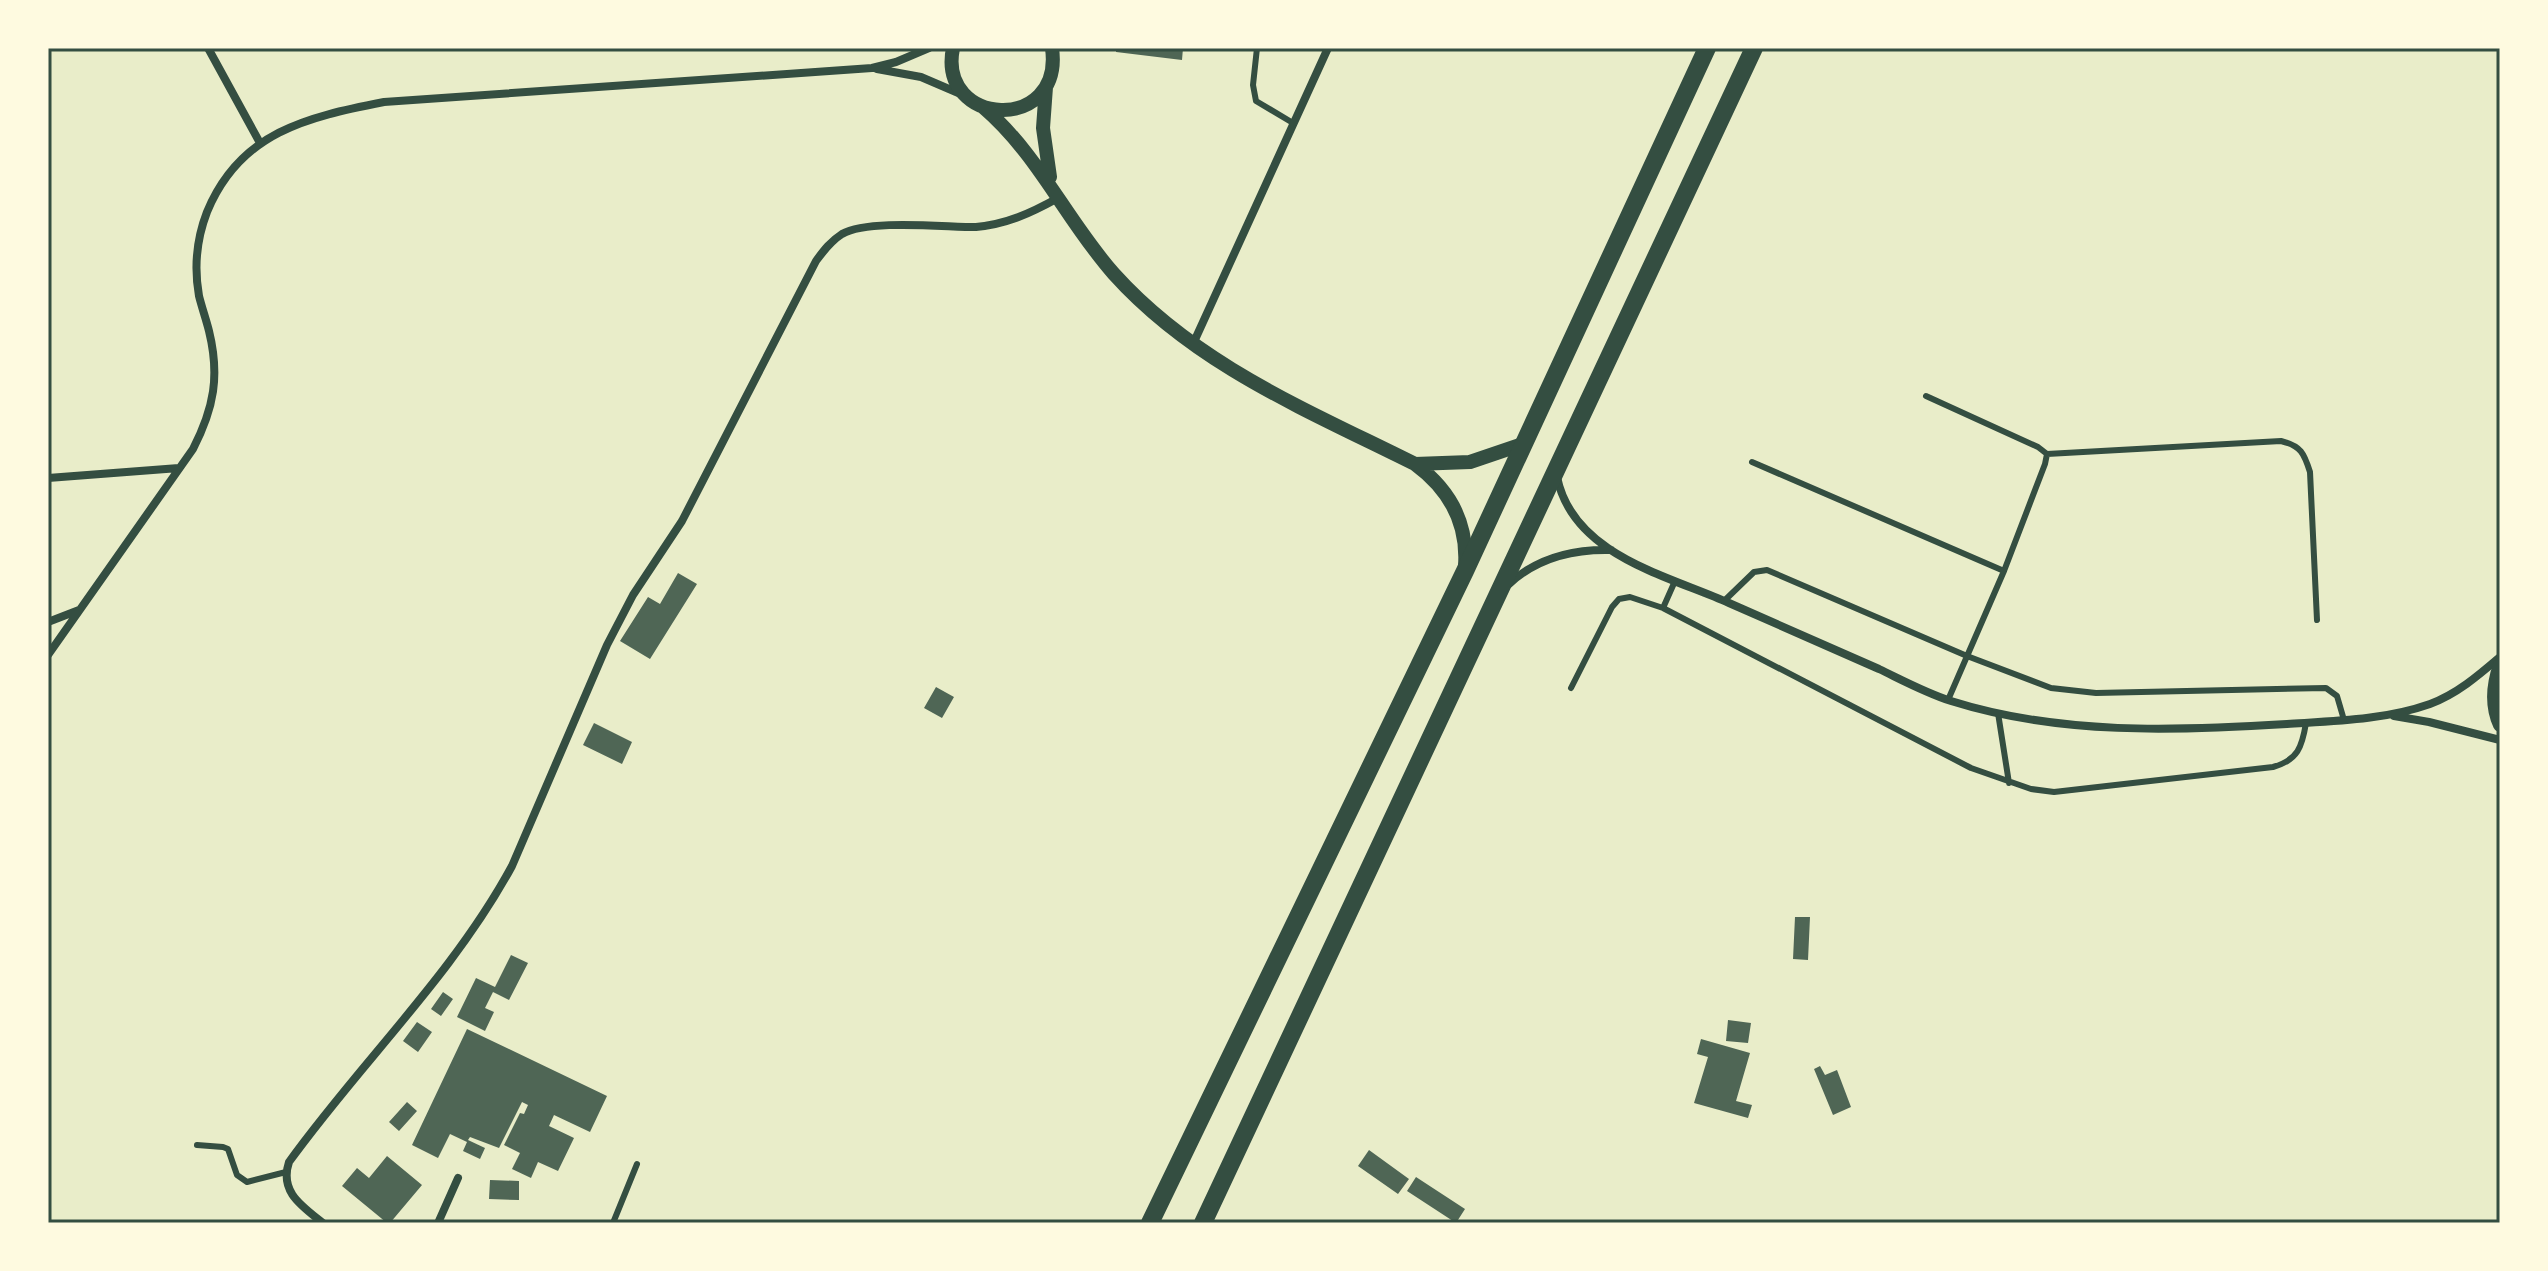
<svg xmlns="http://www.w3.org/2000/svg" width="2548" height="1271" font-family="Barlow,sans-serif">
<style>
.building{fill:#4f6655}
.lines{fill:none;stroke-linecap:round;stroke-linejoin:round}
.service{stroke:#344e41;stroke-width:6}
.minor{stroke:#344e41;stroke-width:8}
.tertiary{stroke:#344e41;stroke-width:14}
.trunk{stroke:#344e41;stroke-width:18}
.neatline{fill:none;stroke:#344e41;stroke-width:3}
</style>
<rect width="100%" height="100%" fill="#e9edc9"/>
<!-- building -->
<path class="building" d="M1116 48H1183L1182 60 1116 52Z
M678 573 697 584 650 659 620 641 648 597 660 604Z
M936 687 954 697 942 718 924 708Z
M594 723 632 742 622 764 583 745Z
M1795 917H1810L1808 960 1793 959Z
M511 955 528 963 509 1000 493 992 485 1008 494 1012 485 1031 457 1017 476 978 495 987Z
M443 992 453 999 441 1016 431 1009Z
M1728 1020 1751 1023 1748 1043 1726 1041Z
M417 1022 432 1032 418 1052 403 1041Z
M467 1029 607 1096 590 1132 554 1115 549 1126 574 1138 558 1171 538 1162 531 1178 512 1169 520 1153 504 1145 520 1113 524 1114 528 1105 522 1102 499 1148 470 1137 468 1140 485 1148 480 1159 463 1151 467 1142 450 1134 438 1158 412 1145Z
M1701 1039 1750 1053 1736 1101 1752 1105 1748 1118 1694 1103 1708 1057 1697 1054Z
M1820 1066 1825 1075 1837 1070 1851 1107 1833 1115 1814 1069Z
M407 1102 417 1111 399 1131 389 1122Z
M1369 1150 1409 1179 1398 1194 1358 1166Z
M387 1156 422 1185 390 1223H387L342 1186 357 1168 369 1178Z
M1416 1177 1465 1209 1456 1223 1407 1191Z
M490 1180 519 1181V1200L489 1199Z"/>
<g class="lines">
<!-- service -->
<path class="service" d="M1257 48 1253 85 1256 101 1293 123
M1926 396 2038 447 2047 454 2045 464 2004 571 1948 700
M2047 454 2281 441C2301 446 2304 453 2310 472L2317 620
M1752 462 2004 571
M1724 601 1754 572 1767 570 1967 656 2051 688 2096 693 2326 688 2337 696 2344 720
M1663 608 1675 581
M1571 688 1612 607 1619 599 1630 597 1663 608 1971 768 2031 789 2054 792 2273 767C2298 760 2302 747 2306 723
M1998 713 2009 783
M197 1145 223 1147 228 1149 237 1175 247 1182 286 1172
M613 1223 637 1164"/>
<!-- minor -->
<path class="minor" d="M208 48 260 143
M877 69 921 77 963 95
M1193 344 1328 48
M1557 477C1573 555 1666 575 1729 603 1779 625 1829 647 1879 669 1902 680 1926 693 1951 701 2059 735 2175 731 2287 724 2335 721 2385 720 2430 704 2457 694 2479 675 2500 657
M48 478 179 468
M1509 584C1538 557 1573 549 1611 550
M48 622 79 610
M48 655 193 449C214 408 220 376 209 331 206 319 202 308 199 296 194 268 197 238 207 212 240 132 307 117 384 102L872 68 896 62 929 48
M2394 716 2429 722 2500 740
M323 1223C302 1206 279 1192 289 1162 361 1062 453 975 512 866L607 645 633 595 682 521 816 261C824 250 831 241 842 234 868 219 944 227 976 227 1007 224 1031 213 1058 198
M438 1223 458 1178"/>
<!-- tertiary -->
<path class="tertiary" d="M953 48C937 127 1064 134 1052 48
M1046 87 1043 128 1050 177
M983 107C1039 155 1066 220 1114 274 1196 365 1307 410 1415 464 1449 489 1468 523 1465 566
M1415 464 1470 462 1523 444
M2500 665C2493 685 2491 705 2500 725"/>
<!-- trunk -->
<path class="trunk" d="M1150 1223 1465 571 1707 48
M1203 1223 1754 48"/>
</g>
<!-- border -->
<rect width="2548" height="1271" fill="none" stroke="#fefae0" stroke-width="100"/>
<rect x="50" y="50" width="2448" height="1171" class="neatline"/>
</svg>
